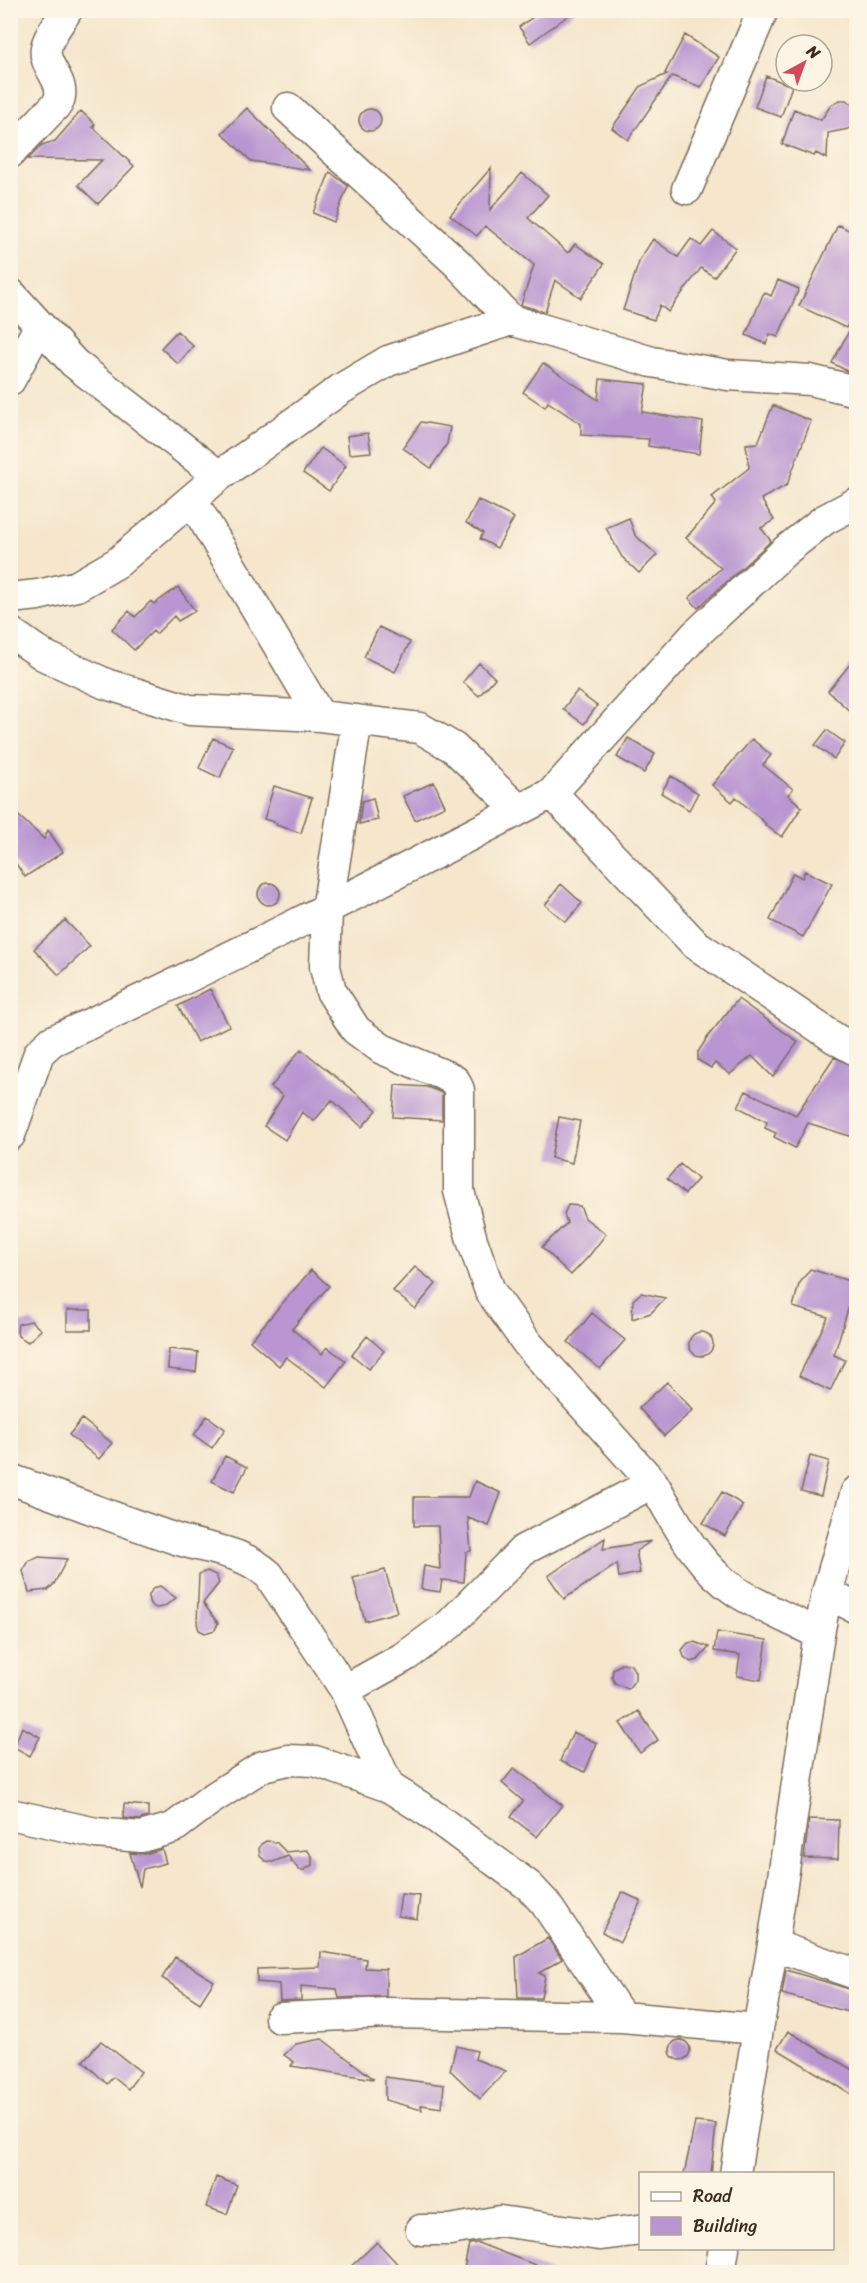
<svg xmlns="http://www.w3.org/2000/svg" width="867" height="2283" font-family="Sriracha,sans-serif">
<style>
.building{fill:#b996d1}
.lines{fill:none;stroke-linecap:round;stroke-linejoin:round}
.minor-casing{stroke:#7c6c5b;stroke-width:33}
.minor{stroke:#fff;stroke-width:30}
</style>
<rect width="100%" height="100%" fill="#fcf5e5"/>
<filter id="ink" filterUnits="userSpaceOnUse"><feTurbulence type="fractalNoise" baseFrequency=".0167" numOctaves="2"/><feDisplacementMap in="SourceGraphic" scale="12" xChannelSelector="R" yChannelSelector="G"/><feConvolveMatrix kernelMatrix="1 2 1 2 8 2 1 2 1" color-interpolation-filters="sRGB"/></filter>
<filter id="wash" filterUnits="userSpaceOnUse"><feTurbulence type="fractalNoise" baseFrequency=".008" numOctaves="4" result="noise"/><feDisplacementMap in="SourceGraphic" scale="24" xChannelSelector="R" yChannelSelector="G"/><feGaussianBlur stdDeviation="1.35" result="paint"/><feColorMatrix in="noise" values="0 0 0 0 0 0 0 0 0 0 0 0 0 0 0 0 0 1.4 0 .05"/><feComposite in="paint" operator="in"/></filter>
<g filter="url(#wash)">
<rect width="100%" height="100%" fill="#f5e6cc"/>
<g id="blocks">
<!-- building -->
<path class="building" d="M543 10H576L530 43 519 27Z
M685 35 719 57 701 87 672 76 628 140 612 128 641 86 667 74 665 73Z
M766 76 792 86 781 117 755 107Z
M840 100H846L854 105 856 109V122L848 129 828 133 827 159 816 153 814 156 782 144 794 109 821 120 831 105Z
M247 108 310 170 251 161 222 133Z
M359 120a11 11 0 1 1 22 0a11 11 0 1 1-22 0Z
M81 111 95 124 93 127 134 166 98 204 78 185 102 160 28 159 42 145 55 141Z
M491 168 490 210 522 173 548 195 528 218 568 253 575 244 604 264 581 298 555 280 545 312 521 305 534 265 485 226 477 236 450 215Z
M330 172 348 186 334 222 313 213Z
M838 225 856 233V306L846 328 799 306Z
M713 231 736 248 714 277 701 268 668 312 660 305 654 320 623 310 640 259 653 239 678 257 691 239 701 246Z
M778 280 799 289 778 337 770 334 766 344 746 335 764 292 771 296Z
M856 318V373L847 371 832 363Z
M177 331 193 346 178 364 161 348Z
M543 363 598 400 600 379 647 384 642 412 703 422 699 454 648 446 649 439 581 435V424L548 402 545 407 523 392Z
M773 405 811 421 787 485 761 499 774 520 761 528 771 541 698 608 689 598 721 568 686 538 716 503 712 497 749 468 746 444 758 443Z
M421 422 450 427 447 444 431 468 403 448Z
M368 433 371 452 349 454 347 436Z
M321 448 346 466 329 491 303 473Z
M478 500 514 518 497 548 480 539 483 533 466 523Z
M629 518 635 535 657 555 639 573 622 557 606 528Z
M178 587 195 611 178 621 174 616 156 634 153 631 134 650 112 629 129 611 135 617 151 601 154 604Z
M379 627 410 642 395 672 364 657Z
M856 657V717L828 691Z
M479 663 495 678 479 696 463 682Z
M577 691 597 706 584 724 563 709Z
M827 730 845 743 834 759 815 745Z
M213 738 233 747 220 778 199 768Z
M628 738 655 754 644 773 617 757Z
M752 739 771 755 763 765 793 789 788 795 802 807 782 837 765 825 766 824 736 797 732 802 712 785Z
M671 776 698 793 689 810 661 793Z
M434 782 445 806 415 820 403 796Z
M274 786 312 798 301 833 276 825 277 823 264 819Z
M373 798 378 820 359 824 362 801Z
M10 808 44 839 48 830 63 852 25 877 10 855Z
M805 871 832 884 803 937 770 920 793 873 802 878Z
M258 894a11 11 0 1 1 22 0a11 11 0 1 1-22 0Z
M561 884 582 903 566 922 545 905Z
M65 920 90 946 59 975 34 949Z
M210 989 229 1026 197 1042 178 1006Z
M738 999 798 1042 773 1077 752 1056 730 1074 715 1063 711 1068 698 1060V1052L709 1035Z
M301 1049 377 1110 362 1127 332 1100 314 1121 302 1112 285 1140 264 1126 283 1096 271 1087Z
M834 1057 856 1067V1138L808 1123 795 1148 774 1137 776 1133 765 1128 767 1122 738 1107 746 1091 796 1115Z
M395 1085 427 1087 442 1093V1120L393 1117Z
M559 1117 580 1121 572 1163 551 1158Z
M680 1164 698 1179 685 1194 667 1179Z
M568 1205 580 1206 585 1218 606 1234 589 1256 571 1275 542 1247 567 1223 564 1214Z
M415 1267 436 1284 415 1309 393 1291Z
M810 1269 856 1283 834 1355 845 1360 830 1391 799 1376 828 1317 793 1307 799 1284Z
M311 1270 329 1286 292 1329 322 1354 327 1347 346 1361 326 1387 286 1357 279 1366 250 1341Z
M641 1293 665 1298 651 1313 632 1319 633 1300Z
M67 1310H91V1330H67Z
M592 1313 625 1340 600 1369 568 1342Z
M31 1321 41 1330 28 1342 18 1336 17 1331 18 1324Z
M689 1344a12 12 0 1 1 24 0a12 12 0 1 1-24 0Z
M367 1336 384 1351 369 1369 352 1355Z
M169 1349 198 1352 196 1372 168 1369Z
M667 1382 693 1410 664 1436 639 1408Z
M207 1416 225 1429 212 1448 194 1435Z
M82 1419 112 1443 99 1459 69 1435Z
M225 1456 247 1467 234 1492 212 1481Z
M810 1456 829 1461 821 1496 801 1491Z
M475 1481 501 1493 489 1526 468 1518 471 1551 466 1552 464 1582 442 1580 440 1592 421 1589 424 1566 440 1569 438 1526H414V1497H469Z
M722 1492 743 1505 725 1536 703 1523Z
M605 1538 603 1549 651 1541 636 1551 640 1573 619 1577 617 1564 564 1599 548 1576Z
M39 1557 67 1559 54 1584 48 1590 29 1592 23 1571 29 1561Z
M385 1570 397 1612 365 1621 353 1578Z
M207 1571 216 1575 219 1583 203 1603 218 1623 215 1630 205 1633 199 1630 197 1623 199 1574Z
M160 1586 176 1598 163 1607 156 1608 150 1604 148 1597 153 1588Z
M717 1632 767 1640 761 1680 737 1676 740 1655 714 1651Z
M694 1642 709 1647 698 1660 691 1662 684 1657 682 1650 688 1643Z
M623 1663 631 1665 635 1672V1680L628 1689 615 1683 612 1677 613 1669Z
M639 1711 658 1740 640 1753 620 1723Z
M22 1727 40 1737 30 1756 14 1747Z
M573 1732 597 1743 585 1772 560 1761Z
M514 1768 562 1805 537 1837 511 1817 523 1801 502 1783Z
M124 1804 148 1806V1817L139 1820 123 1818Z
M809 1819 839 1820 838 1859 804 1858Z
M266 1841 276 1842 286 1852 307 1850 312 1856V1865L304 1870H299L288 1856 273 1862 265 1861 260 1856 259 1849 261 1844Z
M162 1849 166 1863 143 1869 140 1887 130 1853 145 1854Z
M622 1892 641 1901 620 1942 602 1932Z
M401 1894 420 1896 417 1919 398 1916Z
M548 1938 562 1959 539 1973 545 1976 541 1998H518L516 1957Z
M321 1952 366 1959 365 1968 386 1969V1996L339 1998 337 1989 301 1986V2000L280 2001 279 1984 257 1982V1969L320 1967Z
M175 1957 214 1981 200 2003 162 1978Z
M786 1970 856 1991V2014L782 1994Z
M788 2031 856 2072V2097L777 2049Z
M322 2039 374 2079 291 2066 294 2062 284 2055 296 2044Z
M670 2050a10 10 0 1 1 20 0a10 10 0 1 1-20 0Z
M101 2041 141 2072 128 2089 113 2077 107 2084 83 2061Z
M456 2046 477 2051 475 2059 506 2071 480 2099 450 2070Z
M385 2077 444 2085 442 2108 421 2105 422 2110 385 2100Z
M695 2122 716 2124 711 2174H684Z
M216 2177 237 2185 227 2214 206 2207Z
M377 2242 405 2272H345Z
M478 2243 551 2271V2272H482L464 2269 469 2244Z"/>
</g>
</g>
<g filter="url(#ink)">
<use href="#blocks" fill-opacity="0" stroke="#7c6c5b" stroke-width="1.5"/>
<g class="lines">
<!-- minor casing -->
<g class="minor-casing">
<path id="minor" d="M288 108 457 263 511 320
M10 153 58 103C68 81 42 67 46 48 48 36 61 21 67 10
M687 189 763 10
M10 293 74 363 219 476
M10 380 39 327
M192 500 320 716
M10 598 38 595 77 586 117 563 219 476 341 389 388 361 511 320 652 362 728 375 810 380 856 391
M10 632 43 655 106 684 190 710 320 716 420 728 454 748 519 810 552 793 695 944 836 1039 856 1050
M357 720 327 910 325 967 331 991 356 1030 382 1049 446 1076 455 1081 459 1090V1191L472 1240 490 1291 527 1343 653 1483
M552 793 694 636 785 551 824 520 856 503
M10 1135 39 1053 52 1041C210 969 365 890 519 810
M10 1479C65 1499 120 1520 176 1539 210 1550 241 1550 269 1575L345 1690 389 1787
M827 1593 856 1608
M345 1690 406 1656 450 1624 523 1550 653 1483C676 1522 697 1566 737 1592 762 1608 792 1620 819 1634
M10 1814 96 1833 141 1837 173 1828 210 1800 263 1766 288 1760 315 1761 389 1787 427 1811 529 1886 545 1903 622 2017
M773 1945 856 1974
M280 2018 387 2013 622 2017 758 2029
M735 2174 758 2029 773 1945 819 1634 827 1593 856 1492
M421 2230H450L500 2221 599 2235 640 2230
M720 2272 724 2248"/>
</g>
<!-- minor -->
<use href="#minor" class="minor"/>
</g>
</g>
<!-- margin -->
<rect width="867" height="2283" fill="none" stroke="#fcf5e5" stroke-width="36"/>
<!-- legend -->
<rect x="639" y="2172" width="195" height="78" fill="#fcf5e5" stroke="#afa495" stroke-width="1.5"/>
<rect x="651" y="2192" width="30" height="9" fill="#ffffff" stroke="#afa495" stroke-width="1.5"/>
<text x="693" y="2202" font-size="18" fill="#3b2a1e">Road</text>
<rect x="651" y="2217" width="30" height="18" fill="#b996d1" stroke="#afa495" stroke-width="1.5"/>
<text x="693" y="2232" font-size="18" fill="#3b2a1e">Building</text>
<!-- north arrow -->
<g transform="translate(804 63) rotate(41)"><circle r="28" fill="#fcf5e5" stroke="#afa495" stroke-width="1.5"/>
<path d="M0-4.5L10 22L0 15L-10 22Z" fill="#d1495b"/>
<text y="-9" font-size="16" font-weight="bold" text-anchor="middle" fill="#3b2a1e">N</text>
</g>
</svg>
